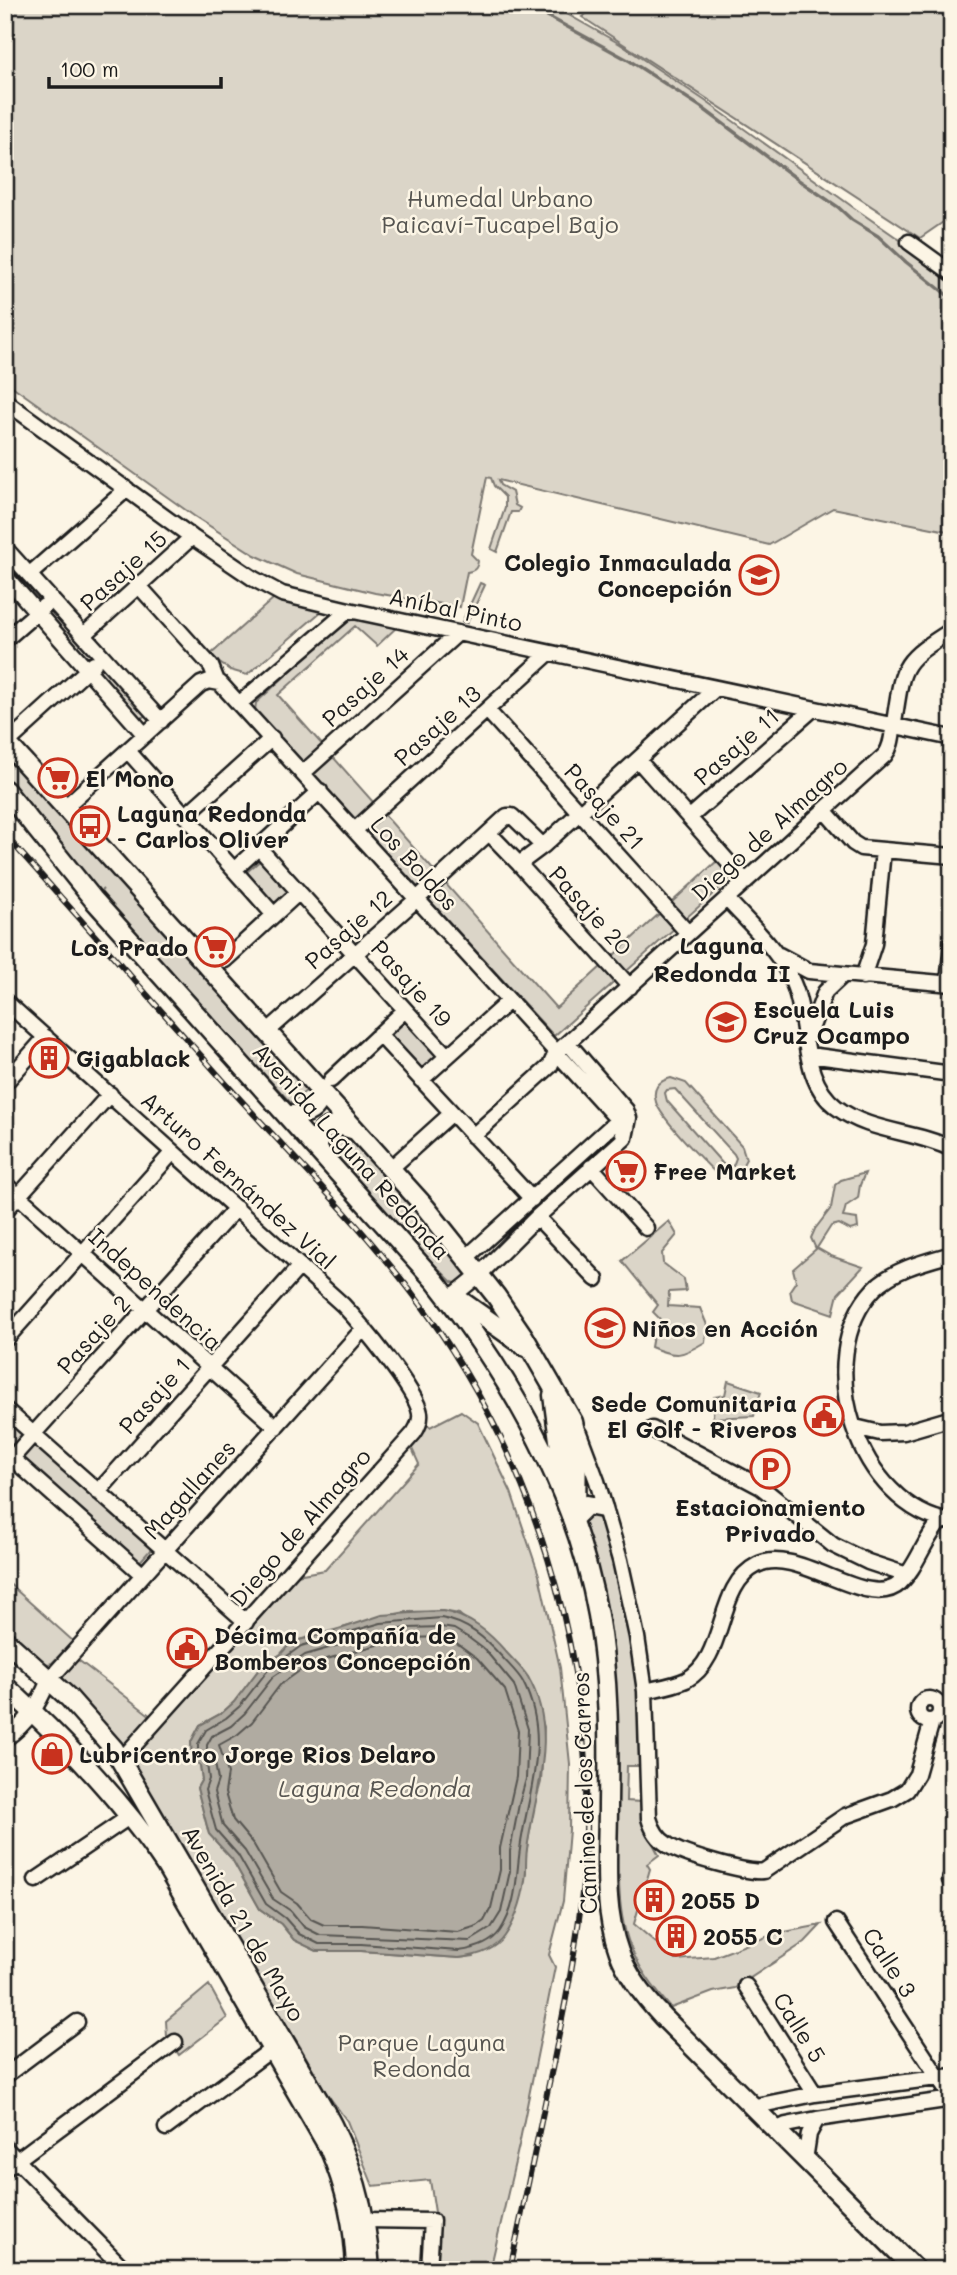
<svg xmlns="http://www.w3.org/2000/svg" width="957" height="2275" font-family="Mali,sans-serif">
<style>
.green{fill:#dbd5c8;stroke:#7c7872;stroke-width:2;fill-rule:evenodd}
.water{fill:#b0aba1;stroke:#75726c;stroke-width:2}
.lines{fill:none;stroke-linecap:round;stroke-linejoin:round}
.shore{stroke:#575551;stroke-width:2}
.stream{stroke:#75726c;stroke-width:3.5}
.minor-casing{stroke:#1c1c1c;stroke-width:19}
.major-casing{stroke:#1c1c1c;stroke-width:23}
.minor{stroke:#fcf5e5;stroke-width:14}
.major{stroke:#fcf5e5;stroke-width:18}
.rail-casing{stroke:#1c1c1c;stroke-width:6}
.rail{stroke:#fcf5e5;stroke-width:3.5;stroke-dasharray:10;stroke-linecap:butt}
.labels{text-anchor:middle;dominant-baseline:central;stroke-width:5;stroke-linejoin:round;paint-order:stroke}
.park-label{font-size:23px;fill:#555450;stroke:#fcf5e5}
.poi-label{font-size:23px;font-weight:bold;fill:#1c1c1c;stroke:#fcf5e5;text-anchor:start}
.street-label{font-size:23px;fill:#1c1c1c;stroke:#fcf5e5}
.neighbourhood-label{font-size:24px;font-weight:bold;fill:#1c1c1c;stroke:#fcf5e5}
.water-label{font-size:24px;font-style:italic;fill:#575551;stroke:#fcf5e5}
</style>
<rect width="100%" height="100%" fill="#fcf5e5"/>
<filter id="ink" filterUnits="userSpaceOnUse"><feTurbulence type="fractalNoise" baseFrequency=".0143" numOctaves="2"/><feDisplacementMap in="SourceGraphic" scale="14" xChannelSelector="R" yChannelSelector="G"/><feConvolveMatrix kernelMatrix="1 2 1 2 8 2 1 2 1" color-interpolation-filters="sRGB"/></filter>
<g filter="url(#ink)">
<!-- green -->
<path class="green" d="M5 5H551L620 44 704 100 857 210 952 276V532L833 508 769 545 498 480 500 485 512 492 515 505 520 508 518 512H511L497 552 491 549 505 508V497L494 486 491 478 487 477 471 554 478 561C477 569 474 571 467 572L460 607 375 593 297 574 255 555 194 516 5 381Z
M598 5H952V216L920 238 582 17Z
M5 555 146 715 138 720 5 570Z
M480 583 485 585 467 623 462 622Z
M274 598 323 610 247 675 230 670 209 656Z
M348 618 397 627 377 646 355 626 278 695 556 1008 718 860 732 877 554 1036 255 710 256 703Z
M5 752 311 1087 291 1103 98 895 103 889 97 894 5 782Z
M262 859 295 896 276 913 242 876Z
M406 1017 442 1056 423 1072 388 1035Z
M671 1078 686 1083 742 1146 746 1159 737 1176 718 1175C706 1164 659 1116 656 1102 652 1089 658 1081 671 1078ZM675 1089 734 1154 736 1158 733 1166H725L722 1163 667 1101 665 1093 667 1090Z
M348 1129 472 1275 461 1284 452 1282 319 1151Z
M865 1173 860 1185 858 1198 846 1206 843 1217 857 1219 858 1228 850 1230 839 1224 831 1226 817 1248 831 1256 863 1267 838 1294 833 1314 792 1300 790 1290 796 1281 793 1269 816 1249 811 1238 815 1229 831 1208 835 1185 841 1180Z
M669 1221 677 1235 662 1253 663 1263 684 1279 686 1291 669 1292 668 1306 700 1308 707 1325 705 1342C682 1356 676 1358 651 1347L654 1330 661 1320 653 1312 658 1305 622 1261Z
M728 1381 761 1392 754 1416 713 1418 714 1397 725 1395Z
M461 1411 478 1423 511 1492 539 1575 560 1668 570 1764 569 1830 563 1901 549 1955 555 1967 519 2145 490 2270H433L437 2225 430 2180 373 2186 347 2121 325 2091 301 2048 216 1912 134 1769 131 1759 285 1577 325 1570 419 1464 409 1442 422 1417 430 1427ZM442 1611 459 1614 528 1677 544 1727 541 1782 534 1807 526 1853V1873L521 1894 474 1956 459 1958 361 1951H317L294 1940 281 1924 260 1909 232 1859 209 1834 197 1788 202 1779 200 1765 192 1759 191 1742 200 1725 222 1713 234 1702 263 1664 280 1655 288 1646 299 1640 385 1616 406 1612Z
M5 1417 152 1548 137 1565 5 1447Z
M583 1511 598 1514C615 1562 628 1613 635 1664 640 1698 640 1732 641 1766H627L626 1801 641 1802 644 1827 659 1855 647 1864 650 1869 634 1924 676 1960 714 1957 774 1934 821 1925 805 1942 735 1988 713 1992 671 2008C633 1965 619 1934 619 1876L616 1877C617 1805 620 1734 613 1663L581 1518Z
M5 1580 73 1641 52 1663 49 1664 39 1662 5 1633Z
M73 1656 151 1716 123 1746 119 1744 54 1676Z
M209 1985 227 2018 179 2055 167 2037 166 2021Z"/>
<!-- water -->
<path class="water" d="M442 1611C470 1616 489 1632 507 1653 514 1661 523 1669 528 1677 560 1732 535 1792 527 1849 526 1856 526 1863 526 1870 525 1891 517 1919 505 1936 495 1951 476 1956 459 1958L361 1951H317L294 1940 281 1924 260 1909 232 1859 209 1834 197 1788 202 1779 200 1765 192 1759 191 1742 200 1725 222 1713 234 1702 263 1664 280 1655 288 1646 299 1640 325 1634 382 1615Z"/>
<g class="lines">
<!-- shore -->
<path class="shore" d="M441 1618C467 1622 485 1638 502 1657 509 1665 518 1673 523 1682 552 1739 528 1791 520 1849 516 1877 517 1906 500 1931 491 1944 474 1949 459 1951L361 1944H319L299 1934 285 1918 266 1904 238 1855 216 1830 205 1790 209 1779 207 1764 198 1754V1744L206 1730 226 1718 240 1706 268 1670 301 1646 381 1623Z
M441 1627 454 1629 469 1638 485 1650 514 1685 528 1729 526 1779 519 1804 510 1851V1871L501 1912 491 1928 470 1941 320 1935 304 1927 291 1911 273 1899 245 1851 223 1826 214 1792 218 1780 215 1763 207 1751V1745L212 1736 231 1726 245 1713 273 1677 305 1655 383 1632 408 1628Z
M441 1637 451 1639 477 1658 505 1690 518 1731 516 1777 500 1848V1870L491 1908 484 1921 477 1926 458 1932 362 1925H324L311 1919 297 1903 281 1892 254 1845 233 1820 225 1793 228 1773 219 1745 237 1735 252 1722 280 1685 309 1664 384 1643 409 1638Z"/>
<!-- stream -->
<path class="stream" d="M527 5 630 61 701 107 797 179 838 207 852 220 878 236 906 262 952 299"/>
<!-- minor casing -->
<g class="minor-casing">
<path id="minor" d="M909 242 952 273
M5 401 192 537 254 579 282 594 349 610 952 738
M5 548 161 721
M29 575 127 489
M5 576 145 735
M139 586 211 666 217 681
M84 635 192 537
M5 640 44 606
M240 703 349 610
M487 710 688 933
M7 743 94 664
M128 751 274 915
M638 760 746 882
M303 773 458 633
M65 807 201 684 209 681 220 683 618 1120 625 1138
M824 810 853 843 861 848 952 856
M185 816 272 738
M689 818 813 709
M355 830 549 653
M543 846 716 688
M259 848 447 1056
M519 864 630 987
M234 870 320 791
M727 899C750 925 779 950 793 983 810 1022 799 1079 836 1107 870 1133 914 1130 952 1149
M779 955 809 971 952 984
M225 960 299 892
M863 977 874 944 883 850
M948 984 952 942
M5 1001 343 1305C361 1324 416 1390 420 1413 421 1421 418 1427 414 1433L121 1760
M268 1031 417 899 507 816H512L543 846 519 864 489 833
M379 1034 532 1199
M808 1037 825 992 843 975
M809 1055 952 1074
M331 1080 405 1010
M421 1080 509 1001
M5 1083 46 1037
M473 1136 550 1066 556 1053 885 755C892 746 892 735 894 723 903 664 900 663 952 630
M591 1167 646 1228
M390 1169 452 1113
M5 1184 276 1427
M5 1211 110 1094
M537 1217 596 1279
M952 1254C927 1261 893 1269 874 1289 809 1358 858 1508 952 1522
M467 1257 618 1120
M453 1296 480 1274 537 1217 625 1138 629 1118 626 1110 568 1043
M5 1340 173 1152
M5 1409 246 1622
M855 1427 880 1433 904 1432 952 1418
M652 1429 761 1487 833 1545 868 1562 907 1575
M579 1433 597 1481 620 1560 637 1637 645 1691 649 1818C652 1829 658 1839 668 1845 682 1855 749 1874 764 1871L845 1816 892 1799 907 1790 917 1774 932 1721
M5 1452 143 1575
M12 1458 236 1208
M98 1492 300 1266
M645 1691C658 1688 673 1686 686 1680 728 1657 715 1586 757 1565 797 1544 868 1613 900 1583 917 1567 924 1539 941 1521
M918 1710a11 11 0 1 1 22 0a11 11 0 1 1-22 0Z
M5 1739C28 1723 38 1705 49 1680L364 1328
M36 1880 129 1817
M950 1880 952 1883
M836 1922 952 2098
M746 1986 815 2094
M5 2076 77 2022
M751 2107 815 2094 952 2076
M166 2128 272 2049
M776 2130 786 2125 817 2119 952 2099
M5 2148 125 2270
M805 2160 809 2134 817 2119
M5 2169 175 2042
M365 2220 432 2221 429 2270"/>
</g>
<!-- major casing -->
<g class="major-casing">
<path id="major" d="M5 741 426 1208 496 1296 524 1337 573 1422 577 1440 576 1516
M5 790 93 899 435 1281C512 1379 576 1491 598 1615 609 1678 609 1741 608 1805 608 1854 602 1906 619 1952 628 1977 645 1998 663 2017L916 2270
M288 1115C307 1116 320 1110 321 1089
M317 1149C319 1123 335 1123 355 1130
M454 1296 526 1347
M553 1395 562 1463 564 1470 573 1477
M576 1516 587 1505 603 1508
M5 1640 69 1698 114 1749 322 2106C351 2157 367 2211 370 2270
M5 1686C64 1740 122 1800 166 1866L329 2148C346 2187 355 2227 356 2270"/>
</g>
<!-- minor -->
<use href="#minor" class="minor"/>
<!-- major -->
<use href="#major" class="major"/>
<!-- rail casing -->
<g class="rail-casing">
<path id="rail" d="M5 835C80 918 154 1003 229 1087 295 1160 366 1229 424 1309 533 1460 591 1647 586 1833 584 1913 568 1991 552 2069 538 2136 524 2203 510 2270"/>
</g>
<!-- rail -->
<use href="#rail" class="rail"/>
</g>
</g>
<!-- icons -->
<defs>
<g id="school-ring" transform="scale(2.0125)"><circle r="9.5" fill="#fcf5e5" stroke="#c8321e" stroke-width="1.5"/><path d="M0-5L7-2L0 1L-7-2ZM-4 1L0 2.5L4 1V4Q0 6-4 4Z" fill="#c8321e"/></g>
<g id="supermarket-ring" transform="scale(2.0125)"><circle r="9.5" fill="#fcf5e5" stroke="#c8321e" stroke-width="1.5"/><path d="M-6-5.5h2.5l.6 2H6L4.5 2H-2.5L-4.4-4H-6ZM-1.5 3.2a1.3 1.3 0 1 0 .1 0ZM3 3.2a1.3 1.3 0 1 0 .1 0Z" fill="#c8321e"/></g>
<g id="bus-ring" transform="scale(2.0125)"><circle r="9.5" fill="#fcf5e5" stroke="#c8321e" stroke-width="1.5"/><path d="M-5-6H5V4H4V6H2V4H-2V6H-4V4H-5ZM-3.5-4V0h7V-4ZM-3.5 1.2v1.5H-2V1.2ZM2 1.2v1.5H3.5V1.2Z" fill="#c8321e"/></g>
<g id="building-ring" transform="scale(2.0125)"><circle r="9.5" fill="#fcf5e5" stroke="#c8321e" stroke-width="1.5"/><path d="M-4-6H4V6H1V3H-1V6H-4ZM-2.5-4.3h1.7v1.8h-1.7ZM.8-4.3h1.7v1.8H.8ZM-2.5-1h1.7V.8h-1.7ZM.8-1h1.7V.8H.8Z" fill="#c8321e"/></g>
<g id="civic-ring" transform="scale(2.0125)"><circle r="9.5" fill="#fcf5e5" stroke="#c8321e" stroke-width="1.5"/><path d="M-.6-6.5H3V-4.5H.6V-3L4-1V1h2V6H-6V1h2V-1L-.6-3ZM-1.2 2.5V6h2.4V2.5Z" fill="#c8321e"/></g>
<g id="parking-ring" transform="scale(2.0125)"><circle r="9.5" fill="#fcf5e5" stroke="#c8321e" stroke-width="1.5"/><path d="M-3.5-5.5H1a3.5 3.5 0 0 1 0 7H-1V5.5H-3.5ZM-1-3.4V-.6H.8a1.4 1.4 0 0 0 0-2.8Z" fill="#c8321e"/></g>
<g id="shop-ring" transform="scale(2.0125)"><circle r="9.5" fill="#fcf5e5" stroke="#c8321e" stroke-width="1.5"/><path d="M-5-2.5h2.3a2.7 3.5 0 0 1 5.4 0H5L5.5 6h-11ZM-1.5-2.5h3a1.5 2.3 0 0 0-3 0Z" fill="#c8321e"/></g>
</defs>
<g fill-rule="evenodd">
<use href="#school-ring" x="759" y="575"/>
<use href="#supermarket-ring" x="58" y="778"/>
<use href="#bus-ring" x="90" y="826"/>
<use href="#supermarket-ring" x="215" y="947"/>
<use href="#school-ring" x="726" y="1022"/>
<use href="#building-ring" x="49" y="1058"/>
<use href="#supermarket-ring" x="626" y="1171"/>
<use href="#school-ring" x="605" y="1328"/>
<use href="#civic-ring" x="824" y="1416"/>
<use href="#parking-ring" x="770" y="1469"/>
<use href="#civic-ring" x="187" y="1648"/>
<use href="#shop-ring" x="52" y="1754"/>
<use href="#building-ring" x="654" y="1900"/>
<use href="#building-ring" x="676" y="1936"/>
</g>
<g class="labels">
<!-- park labels -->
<g class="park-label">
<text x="500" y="198">Humedal Urbano<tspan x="500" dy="26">Paicaví-Tucapel Bajo</tspan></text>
<text x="422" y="2042">Parque Laguna<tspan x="422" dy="26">Redonda</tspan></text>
</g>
<!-- poi labels -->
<g class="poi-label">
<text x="732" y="562" text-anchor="end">Colegio Inmaculada<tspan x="732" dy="26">Concepción</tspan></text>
<text x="85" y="778">El Mono</text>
<text x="117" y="813">Laguna Redonda<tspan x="117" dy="26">- Carlos Oliver</tspan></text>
<text x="188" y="947" text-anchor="end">Los Prado</text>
<text x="753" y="1009">Escuela Luis<tspan x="753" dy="26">Cruz Ocampo</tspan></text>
<text x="76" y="1058">Gigablack</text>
<text x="653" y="1171">Free Market</text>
<text x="632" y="1328">Niños en Acción</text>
<text x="797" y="1403" text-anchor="end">Sede Comunitaria<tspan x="797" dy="26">El Golf - Riveros</tspan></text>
<text x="770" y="1507" text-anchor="middle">Estacionamiento<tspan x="770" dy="26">Privado</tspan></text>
<text x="214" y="1635">Décima Compañía de<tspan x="214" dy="26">Bomberos Concepción</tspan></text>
<text x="79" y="1754">Lubricentro Jorge Rios Delaro</text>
<text x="681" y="1900">2055 D</text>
<text x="703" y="1936">2055 C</text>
</g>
<!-- street labels -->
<g class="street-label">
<text transform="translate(123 570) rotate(-42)">Pasaje 15</text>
<text transform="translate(456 609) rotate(12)">Aníbal Pinto</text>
<text transform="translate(365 686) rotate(-42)">Pasaje 14</text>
<text transform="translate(437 725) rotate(-42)">Pasaje 13</text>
<text transform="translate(736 746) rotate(-41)">Pasaje 11</text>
<text transform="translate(605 806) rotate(48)">Pasaje 21</text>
<text transform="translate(769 829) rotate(-42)">Diego de Almagro</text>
<text transform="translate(415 863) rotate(48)">Los Boldos</text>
<text transform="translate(591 910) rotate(48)">Pasaje 20</text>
<text transform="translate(348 929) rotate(-41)">Pasaje 12</text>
<text transform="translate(412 983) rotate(48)">Pasaje 19</text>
<text transform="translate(352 1151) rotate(48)">Avenida Laguna Redonda</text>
<text transform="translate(239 1180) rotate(42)">Arturo Fernández Vial</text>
<text transform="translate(156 1289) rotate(42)">Independencia</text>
<text transform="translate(93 1334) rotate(-48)">Pasaje 2</text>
<text transform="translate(154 1395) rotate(-48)">Pasaje 1</text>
<text transform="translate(189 1489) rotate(-48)">Magallanes</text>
<text transform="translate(300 1527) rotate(-49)">Diego de Almagro</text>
<text transform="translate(584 1793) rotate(-92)">Camino de los Carros</text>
<text transform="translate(244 1923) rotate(60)">Avenida 21 de Mayo</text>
<text transform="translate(890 1962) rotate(57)">Calle 3</text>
<text transform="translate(800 2027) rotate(58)">Calle 5</text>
</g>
<!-- neighbourhood labels -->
<g class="neighbourhood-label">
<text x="722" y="944">Laguna<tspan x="722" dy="28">Redonda II</tspan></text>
</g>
<!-- water labels -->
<g class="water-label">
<text x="375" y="1787">Laguna Redonda</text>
</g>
</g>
<!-- margin -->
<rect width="957" height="2275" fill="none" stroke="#fcf5e5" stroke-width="28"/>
<rect x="14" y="14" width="929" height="2247" fill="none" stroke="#1c1c1c" stroke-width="2.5" filter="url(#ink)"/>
<!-- scale -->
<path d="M49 77v10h172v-10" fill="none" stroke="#1c1c1c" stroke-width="3.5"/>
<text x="60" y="77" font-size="21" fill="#1c1c1c" stroke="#fcf5e5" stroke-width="5" paint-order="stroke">100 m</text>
</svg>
